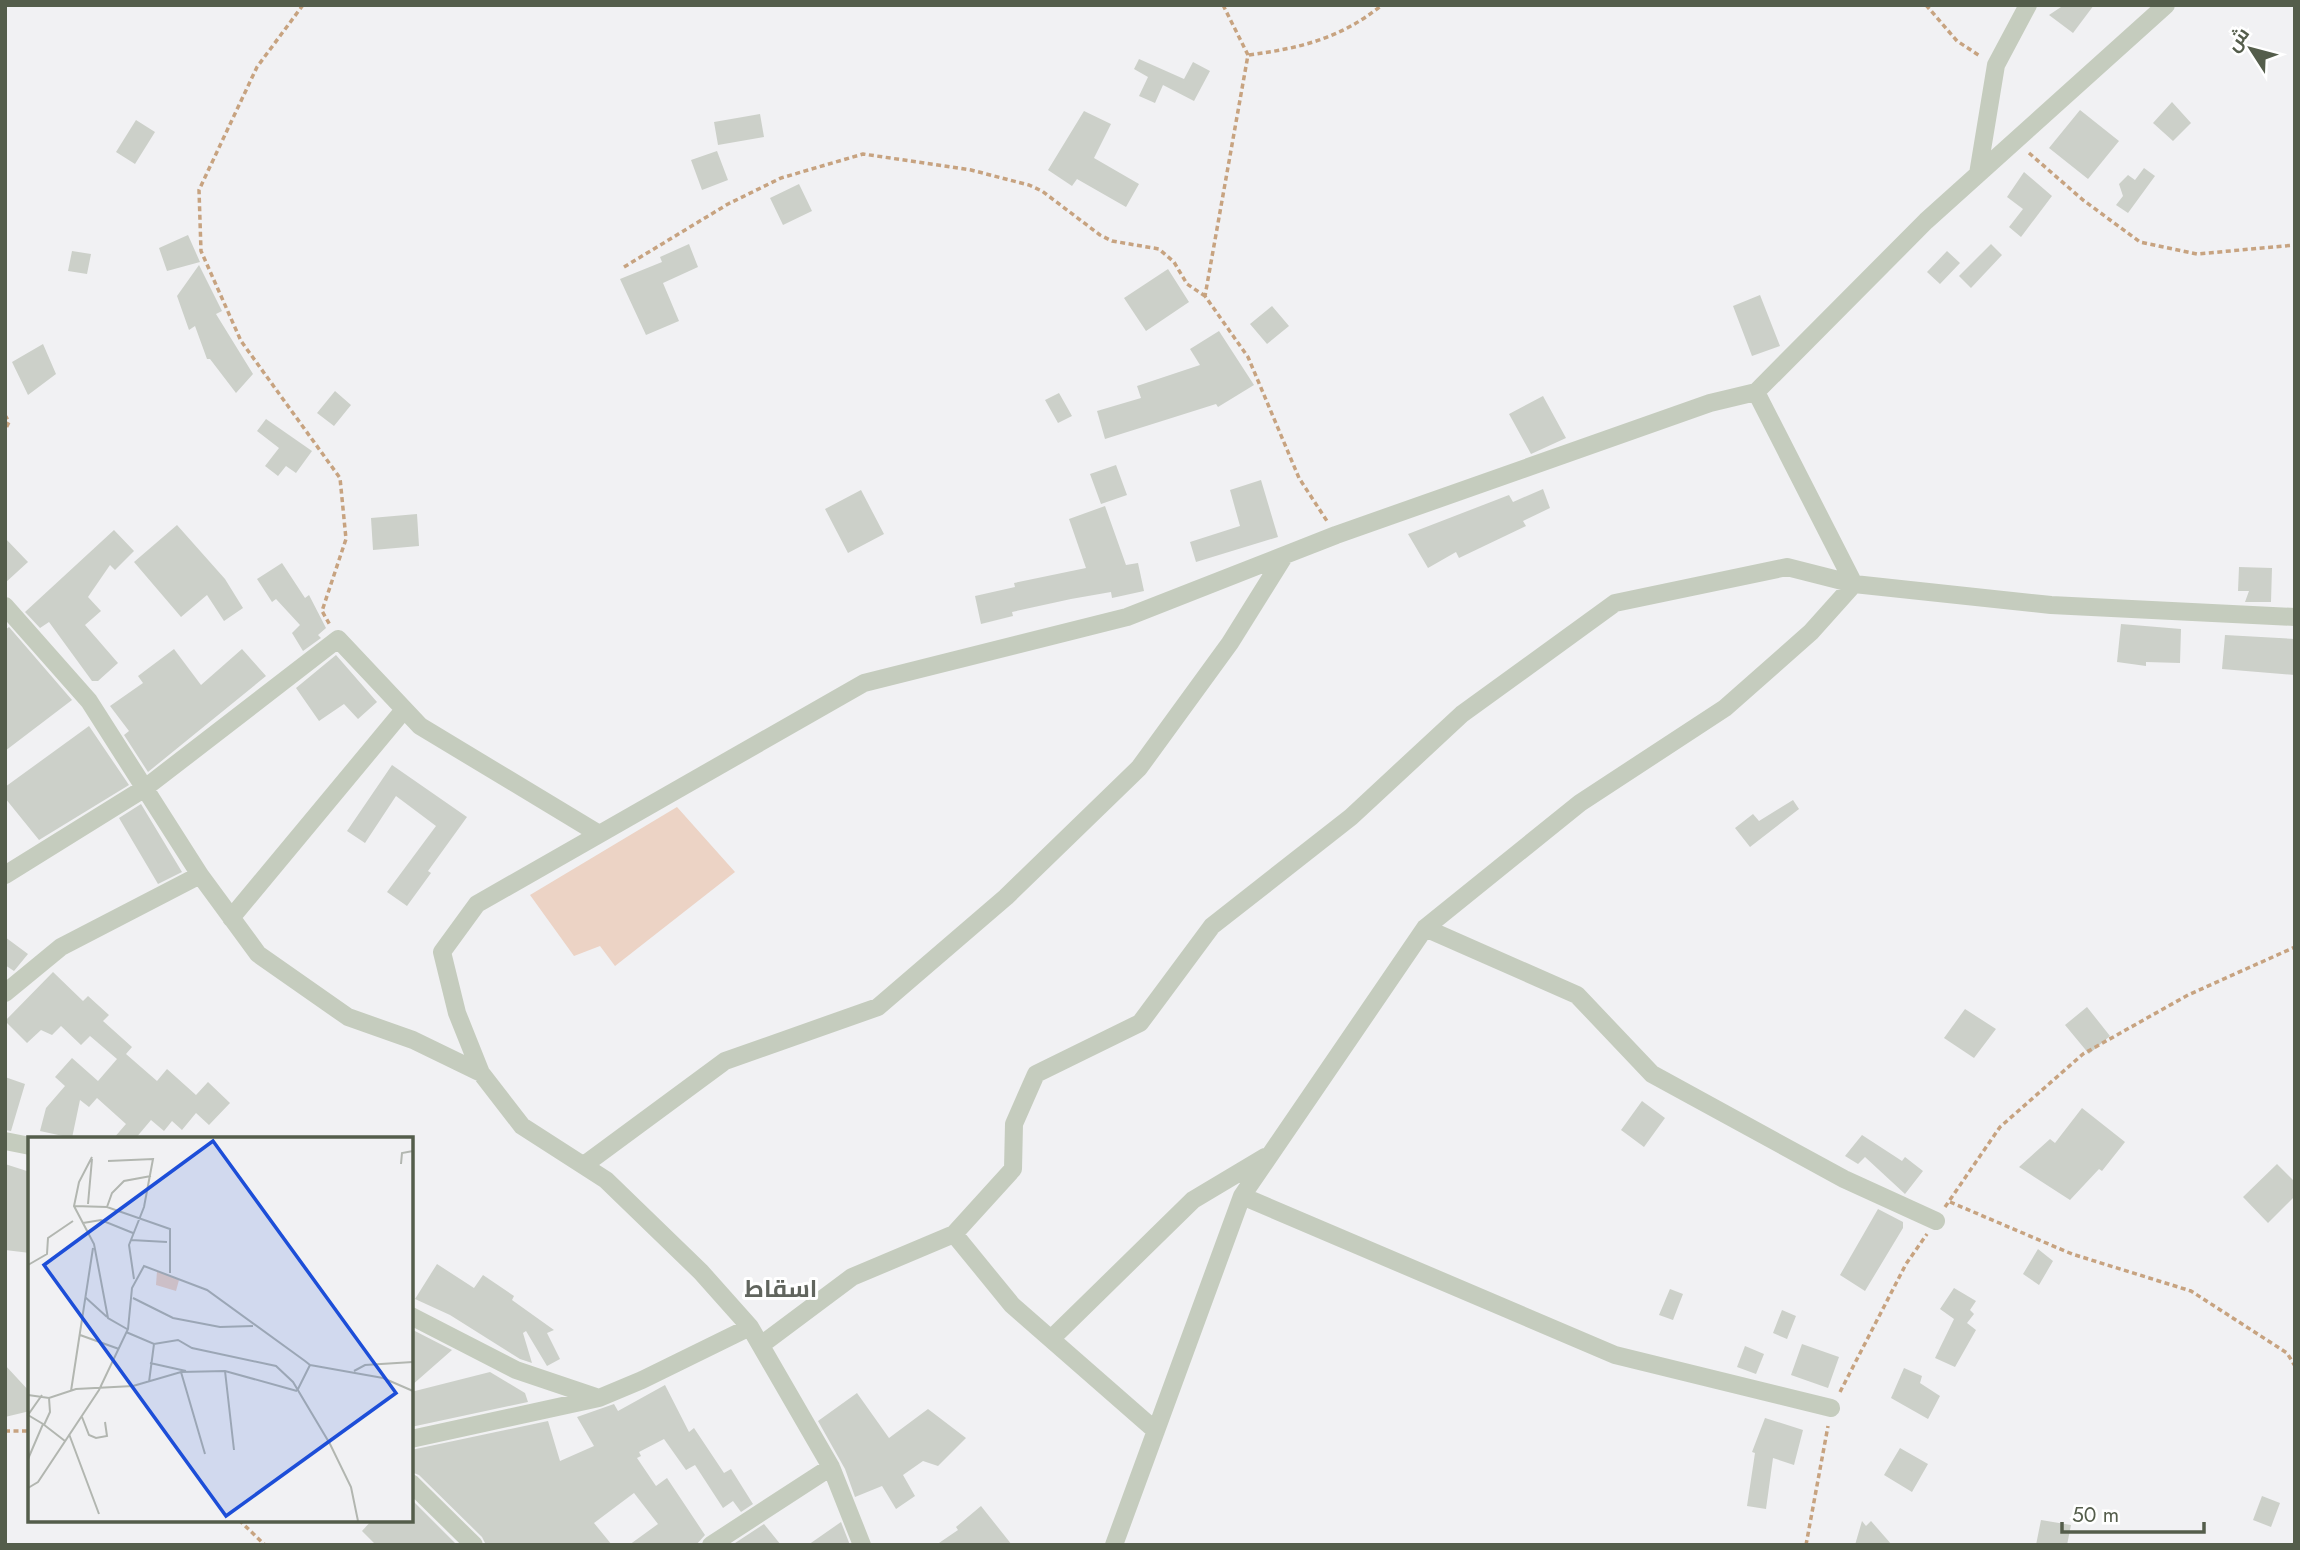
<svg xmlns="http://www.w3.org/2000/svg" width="2300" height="1550" font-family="Jost,Cairo,sans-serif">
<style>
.green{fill:#ecd3c5}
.building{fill:#ccd0c9}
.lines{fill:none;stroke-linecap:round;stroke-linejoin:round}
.path{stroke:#c7a380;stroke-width:3.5;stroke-dasharray:5 3.5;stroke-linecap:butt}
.minor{stroke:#c5ccbe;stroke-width:18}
.labels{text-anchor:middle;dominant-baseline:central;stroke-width:6;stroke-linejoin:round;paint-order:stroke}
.quarter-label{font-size:24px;font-weight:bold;fill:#61655e;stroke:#fff}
.inset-road{fill:none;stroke:#b2b6b0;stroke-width:2}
.view{fill:#1d4ed8;fill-opacity:0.15;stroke:#1d4ed8;stroke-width:3.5}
.inset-edge{fill:none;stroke:#545d4b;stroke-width:3.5}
</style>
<rect width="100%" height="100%" fill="#f1f1f3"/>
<!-- green -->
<path class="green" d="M677 807 735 872 615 966 600 946 574 956 530 895Z"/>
<!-- building -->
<path class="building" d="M2064 5H2094L2073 33 2049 15Z
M1139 59 1184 79 1193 62 1210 71 1194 101 1163 85 1155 103 1139 96 1148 77 1134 69Z
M2172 102 2191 123 2173 141 2153 123Z
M2080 110 2119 141 2088 179 2049 148Z
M1084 111 1111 124 1094 158 1139 184 1126 207 1077 179 1072 186 1048 170Z
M760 114 764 137 718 145 714 122Z
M136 120 155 132 135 164 116 152Z
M717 151 728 180 702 190 691 160Z
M2144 168 2155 176 2128 213 2116 205 2123 196 2119 184 2128 175 2135 180Z
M2024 172 2052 196 2021 237 2009 227 2023 209 2007 197Z
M799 184 812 211 783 225 770 198Z
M188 235 200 262 167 271 159 248Z
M689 244 698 267 663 283 679 321 646 335 620 279 662 262 660 257Z
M1991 244 2002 255 1971 288 1959 276Z
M72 251 91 254 87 274 68 271Z
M1947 251 1960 263 1940 284 1927 272Z
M199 265 222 311 216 314 253 374 236 393 210 359H207L195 326 189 330 177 296Z
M1168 269 1189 302 1146 331 1124 298Z
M1760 295 1780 346 1752 356 1733 306Z
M1272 306 1289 326 1267 344 1250 324Z
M1219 331 1254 385 1218 407 1216 404 1105 439 1097 411 1141 398 1137 386 1200 365 1190 349Z
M43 344 56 374 28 395 12 362Z
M335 391 351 405 334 426 317 413Z
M1059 393 1072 416 1058 423 1045 400Z
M1543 396 1566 438 1531 454 1509 414Z
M266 419 312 451 296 473 286 466 278 476 265 466 279 448 257 431Z
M1116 465 1127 495 1101 504 1090 474Z
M1261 480 1278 537 1196 562 1190 542 1240 526 1230 490Z
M1543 489 1550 508 1523 521 1526 526 1459 558 1456 552 1428 568 1408 534 1509 495 1513 502Z
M861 490 884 534 848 553 825 509Z
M1105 506 1126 565 1138 563 1144 591 1112 598 1111 592 1071 599 1012 612 1013 616 981 624 975 596 1015 587 1014 583 1086 568 1069 519Z
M417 514 419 546 373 550 371 518Z
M177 525 225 579 243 608 224 621 207 595 181 617 134 562Z
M114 530 134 551 115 570 110 565 88 597 101 611 85 625 118 663 98 681H92L49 622 40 628 25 612Z
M5 538 28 562 5 583Z
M282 563 305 598 309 595 326 628 318 635 321 638 303 651 292 633 300 625 276 599 272 602 257 579Z
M2239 567 2272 568 2271 602H2245L2249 591H2238Z
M2121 624 2181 629 2180 663 2146 662V666L2117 662Z
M9 627 72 700 5 751V630Z
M2225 635 2295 639V675L2222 669Z
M174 649 201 685 242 649 266 676 148 772 124 735 129 731 110 706 143 683 138 676Z
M336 655 377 702 358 719 344 704 319 721 296 688Z
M89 726 129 785 39 840 5 798V787Z
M392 765 467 817 428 871 431 873 407 906 387 892 436 826 396 796 365 843 347 831Z
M1793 800 1799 809 1750 847 1735 828 1753 814 1759 821Z
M141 804 182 872 158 884 119 818Z
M5 937 28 954 14 971 5 965Z
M53 972 83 1001 88 996 109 1015 103 1021 132 1047 126 1054 157 1081 167 1069 196 1095 208 1082 230 1103 209 1125 196 1113 182 1130 172 1121 164 1131 151 1120 135 1139H113L126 1124 97 1098 89 1107 80 1100 72 1138 40 1131 46 1108 65 1086 55 1077 72 1058 98 1081 117 1059 90 1036 81 1045 61 1026 52 1035 41 1030 27 1043 5 1021Z
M2087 1007 2110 1036 2089 1054 2065 1025Z
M1965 1009 1996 1029 1974 1058 1944 1038Z
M5 1077 25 1084 11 1131 5 1130Z
M1642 1101 1665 1118 1644 1147 1621 1130Z
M2082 1108 2125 1142 2102 1171 2099 1169 2070 1200 2019 1167 2050 1139 2055 1143Z
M1862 1135 1902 1161 1905 1157 1923 1171 1905 1194 1865 1157 1858 1164 1845 1156Z
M5 1164 30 1172V1253L5 1250Z
M2277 1164 2295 1182V1196L2268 1223 2243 1197Z
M1878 1209 1903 1222V1228L1865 1291 1840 1275Z
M2038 1249 2053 1261 2039 1285 2023 1274Z
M437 1264 474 1288 483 1275 514 1296 512 1300 554 1330 547 1333 560 1359 547 1366 526 1331 523 1333 532 1363 520 1359 450 1315 415 1299Z
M1954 1288 1976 1301 1970 1310 1974 1314 1967 1323 1976 1330 1955 1367 1935 1358 1954 1319 1940 1309Z
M1670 1289 1683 1294 1673 1320 1659 1315Z
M1782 1310 1796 1316 1787 1339 1773 1333Z
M411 1329 452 1350 411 1386Z
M1802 1344 1839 1357 1828 1388 1791 1375Z
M1745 1346 1764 1354 1756 1374 1737 1367Z
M5 1365 30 1392V1411L5 1417Z
M1904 1368 1922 1376 1920 1383 1940 1396 1928 1419 1891 1398Z
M490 1372 525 1393 528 1402 411 1427V1392Z
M665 1385 689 1432 694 1428 724 1473 731 1469 753 1504 741 1512 733 1501 723 1508 695 1465 686 1470 664 1439 639 1452 641 1456 637 1458 656 1486 667 1478 705 1535 696 1545H629L658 1524 634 1493 594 1523 612 1545H486L482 1537 419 1475 411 1472V1450L548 1421 560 1461 594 1446 577 1417 614 1404 618 1411Z
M857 1393 889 1438 928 1409 966 1438 938 1466 923 1461 903 1475 915 1496 896 1509 882 1486 855 1497 845 1469 818 1421Z
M1765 1418 1803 1430 1794 1465 1773 1458 1766 1509 1747 1506 1755 1453 1752 1452Z
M1900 1448 1928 1464 1912 1492 1884 1475Z
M2262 1496 2280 1503 2271 1527 2253 1520Z
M411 1499 457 1545H376L362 1531 372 1520H411Z
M981 1506 1012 1545H936L958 1530 956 1527Z
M2041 1520 2071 1525 2067 1545H2036Z
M1862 1521 1866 1526 1871 1521 1892 1545H1855Z
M841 1522 850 1545H808Z
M764 1524 781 1545H732Z"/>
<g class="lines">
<!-- path -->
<path class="path" d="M303 5 257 67 199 190 201 251 241 341 340 478 346 539 322 611 330 625
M1223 5 1248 55 1205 296 1248 357 1299 478 1327 521
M1926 5 1957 41 1980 56
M1249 55C1300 48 1340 39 1382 5
M2029 153 2083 200 2140 242 2197 254 2295 245
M624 267 728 204 781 178 863 154 971 170 1029 185 1042 191 1100 235 1112 241 1159 249 1174 262 1187 284 1205 296
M5 415 9 422 5 430
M1950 1202 2072 1254 2191 1291 2287 1353 2295 1366
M1945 1207 2000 1127 2083 1054 2188 995 2295 947
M1840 1392 1906 1264 1927 1234
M5 1431H30
M239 1520 265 1545
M1806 1545 1828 1426
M2293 1545 2295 1543"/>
<!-- minor -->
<path class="minor" d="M1978 174 1996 65 2028 5
M1756 392 1926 221 2166 5
M5 606 89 701 200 875 258 954 348 1017 413 1040 481 1073
M5 875 145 788 338 639 420 726 599 834
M231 918 403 711
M1425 928 1577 995 1652 1074 1844 1179 1936 1221
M5 993 61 947 200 875
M5 1141 30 1146
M584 1165 725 1061 878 1007 1006 897 1139 768 1230 643 1285 555
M1242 1196 1615 1355 1831 1408
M954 1234 1012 1305 1156 1431
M411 1316 516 1370 599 1398 642 1380 750 1327
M1051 1339 1193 1200 1265 1157
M761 1345 852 1277 954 1234 1013 1169 1014 1124 1036 1074 1140 1023 1212 926 1351 817 1462 714 1615 603 1787 567 1854 584 2051 605 2295 617
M411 1439 599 1398
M411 1483 474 1545
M711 1545 831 1467
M862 1545 831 1467 750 1327 701 1272 606 1180 522 1126 481 1073 457 1013 442 952 477 904 864 683 1127 617 1336 535 1710 403 1756 392 1854 584
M1114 1545 1242 1196 1425 928 1580 803 1725 708 1811 632 1854 584"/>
</g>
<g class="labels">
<!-- quarter labels -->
<g class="quarter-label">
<text x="781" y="1288">اسقاط</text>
</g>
</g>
<!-- overview -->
<g transform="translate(28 1137)">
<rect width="385" height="385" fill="#f1f1f3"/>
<path d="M129 134 151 143 148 154 128 148Z" fill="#ecd3c5"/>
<path class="inset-road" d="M64 20 51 45 46 69 66 107 80 181 99 192M80 24 125 22 116 70 101 108 106 142M373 27 374 16 385 14M60 67 64 22M46 69 79 70 142 92V136M79 70 84 56 96 44 123 39M55 86 73 83 105 96M103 103 139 105M0 128 19 117 20 101 45 84M57 160 79 180M105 161 145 181 192 190 225 189M98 195 126 207 150 203 164 211 248 229 265 245 302 307 323 350 330 384M52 198 91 212M122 226 158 234M282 228 355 241 385 254M197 234 206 313M326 234 337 228 385 225M153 235 177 317M121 245 126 207M43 254 65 111M0 258 21 261 48 252 105 249 153 235 197 234 269 254M14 258 0 278 15 287M54 280 61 298 68 301 79 299 77 285M16 288 22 275 21 261M41 297 71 377M0 322 15 287 37 304M0 351 10 345 71 253 100 192 104 151 116 129 179 153 277 224 282 228 269 254"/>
<path class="view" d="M185 4 368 256 198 379 16 128Z"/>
<rect width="385" height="385" class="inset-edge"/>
</g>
<!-- border -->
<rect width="2300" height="1550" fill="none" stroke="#545d4b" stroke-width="14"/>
<!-- north arrow -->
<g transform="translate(2251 49) rotate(306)" stroke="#ffffff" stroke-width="5" paint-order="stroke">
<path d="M0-5L12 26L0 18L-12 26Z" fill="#545d4b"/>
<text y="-10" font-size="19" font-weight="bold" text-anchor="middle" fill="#545d4b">ش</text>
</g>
<!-- scale -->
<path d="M2062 1522v10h142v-10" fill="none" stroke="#545d4b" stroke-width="3.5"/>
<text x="2072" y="1522" font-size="21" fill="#545d4b" stroke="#ffffff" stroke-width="5" paint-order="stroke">50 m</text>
</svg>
